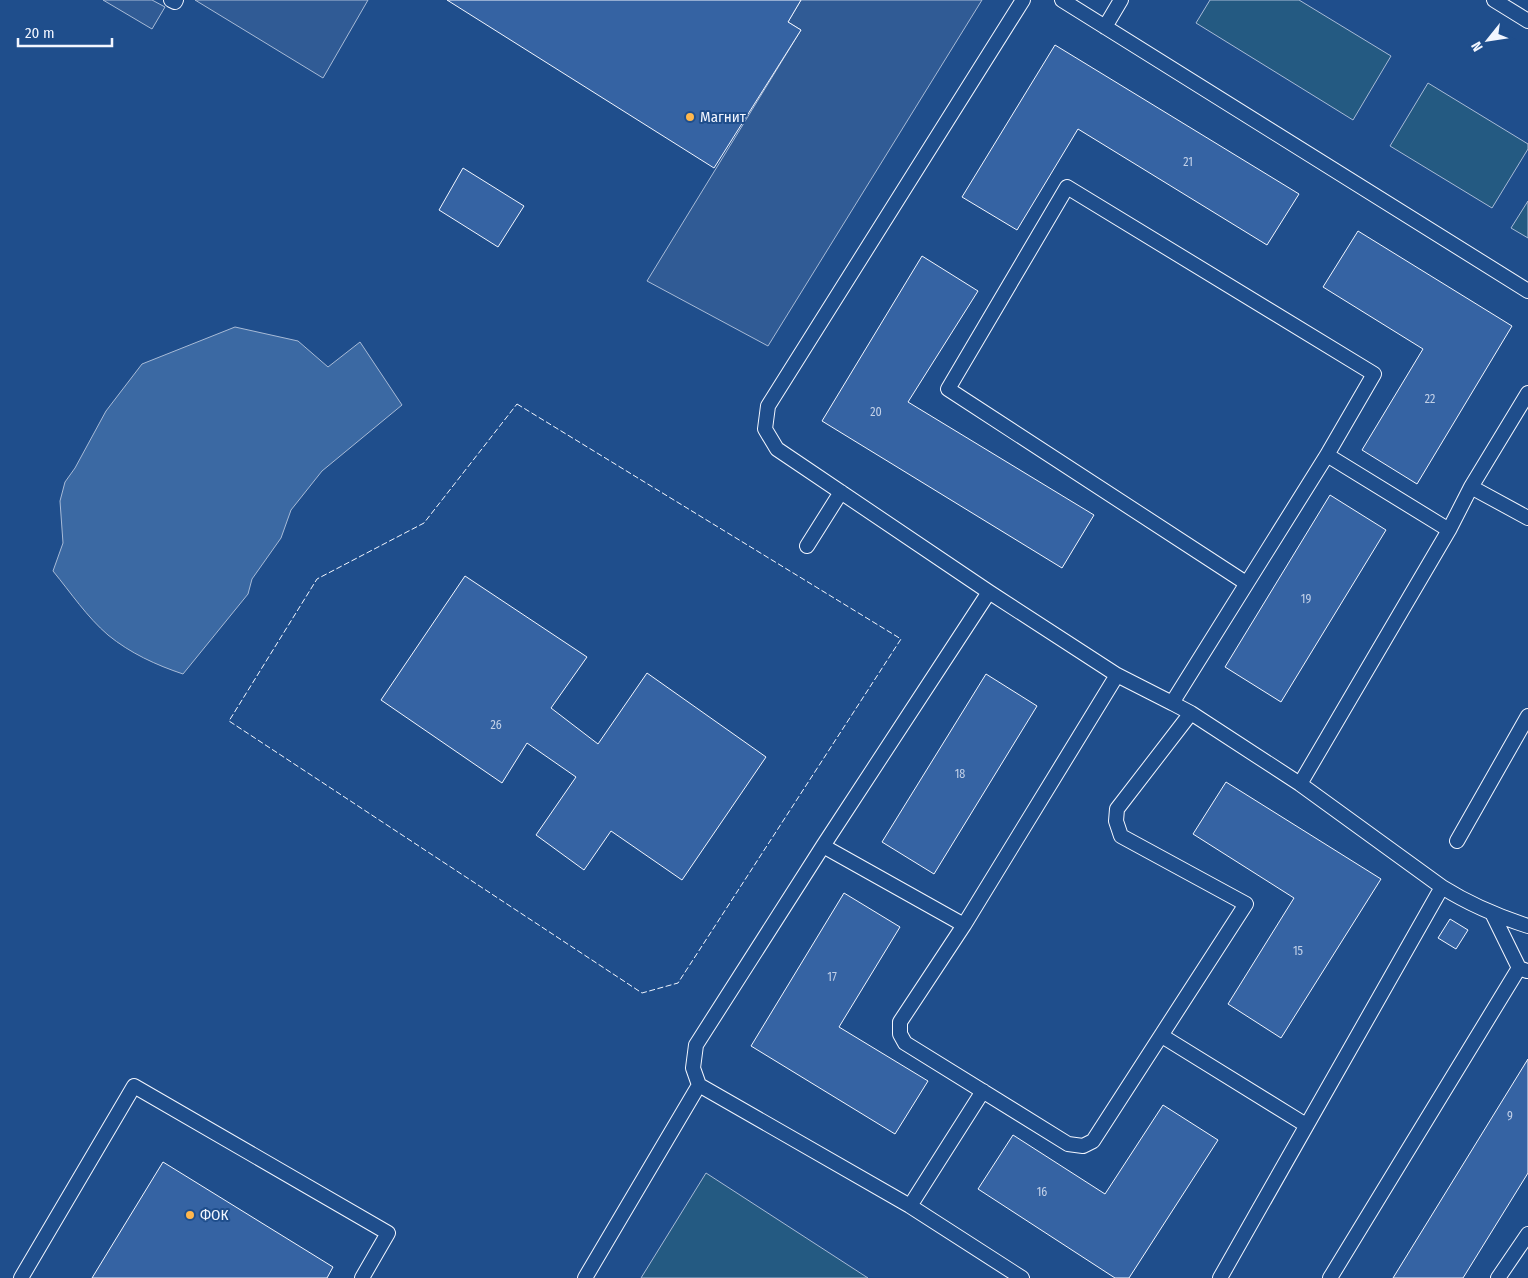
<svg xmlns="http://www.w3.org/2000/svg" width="1528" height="1278" font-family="'Fira Sans Condensed',sans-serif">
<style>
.green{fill:#245a82;stroke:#a8bbd7}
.parking{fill:#305b95;stroke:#a8bbd7}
.water{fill:#3b69a3;stroke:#a8bbd7}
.building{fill:#3563a3;stroke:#f2f6ff}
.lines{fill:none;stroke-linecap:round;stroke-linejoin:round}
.lane-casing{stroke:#f2f6ff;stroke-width:16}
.lane{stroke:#1f4e8c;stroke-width:14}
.fence{stroke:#f2f6ff;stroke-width:1;stroke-dasharray:6 2.5;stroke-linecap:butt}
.poi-dot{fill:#ffb74d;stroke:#1f4e8c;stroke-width:2}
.labels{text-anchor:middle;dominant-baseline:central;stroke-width:4;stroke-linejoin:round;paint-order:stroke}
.number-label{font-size:12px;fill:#c3d1e8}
.poi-label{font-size:15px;fill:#f2f6ff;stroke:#1f4e8c;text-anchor:start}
</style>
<rect width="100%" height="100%" fill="#1f4e8c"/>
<!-- green -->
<path class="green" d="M1210 0H1299L1391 56 1353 120 1196 23Z
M1428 83 1528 144V149L1492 208 1390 146Z
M1528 201V238L1511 228Z
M706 1173 868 1278H641Z"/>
<!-- parking -->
<path class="parking" d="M103 0H152L165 7 152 29Z
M195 0H368L323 78Z
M801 0H982L768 346 647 281 801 30 788 22Z"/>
<!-- water -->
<path class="water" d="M235 327 298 341 328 367 360 342 402 405 322 471 291 510 281 538 252 579 248 594 183 674C156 665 130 653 108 635 87 617 71 593 53 571L63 543 60 501 65 482 75 468 106 411 142 364Z"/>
<!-- building -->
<path class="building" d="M447 0H801L788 22 801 30 714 168Z
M1055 45 1299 194 1267 245 1078 129 1017 230 962 197Z
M463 168 524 206 498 247 439 210Z
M1358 231 1512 326 1417 484 1362 450 1423 349 1323 287Z
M922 256 978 291 908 402 1094 515 1062 568 822 421Z
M1330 495 1386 530 1281 702 1225 667Z
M465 576 587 657 551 708 598 744 647 673 766 757 682 880 611 831 584 870 536 835 576 777 527 743 502 783 381 700Z
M986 674 1037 706 934 874 882 842Z
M1226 782 1381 879 1281 1038 1228 1004 1294 898 1193 834Z
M844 893 900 927 839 1027 928 1081 895 1134 751 1046Z
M1450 919 1468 930 1456 949 1438 938Z
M1528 1059V1173L1463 1278H1393Z
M1163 1105 1218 1140 1129 1278H1115L978 1189 1013 1135 1105 1194Z
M163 1162 333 1267 327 1278H92Z"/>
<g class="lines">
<!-- lane casing -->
<g class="lane-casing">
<path id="lane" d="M171 0 175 2 176 0
M1023 0 768 406 765 429 777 449 989 592 1117 675 1172 703
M1062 0 1528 291
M1494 0 1528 21
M1105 27 1121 0
M1327 455 1449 530
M1471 487 1528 518
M807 546 841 492
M989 592 823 846 696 1045 693 1068 699 1085 910 1206 1022 1278
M1117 675 964 925 900 1022V1034L905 1043 1068 1144 1083 1146 1093 1141 1246 904 1121 836 1116 821 1117 809 1191 713
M1300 784 1449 530 1471 487 1528 393
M1457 841 1528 716
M823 846 964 925
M1442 887C1469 904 1497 916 1528 926
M1492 913 1519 968 1527 971
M1162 1036 1306 1125
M910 1206 983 1091
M21 1278 134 1086 388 1233 362 1278
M585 1278 699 1085
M1220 1278 1442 887 1300 784 1191 713 1172 703 1327 455 1374 374 1067 187 948 389 1246 583
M1330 1278 1519 968
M1498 1278 1528 1234"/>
</g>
<!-- lane -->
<use href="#lane" class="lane"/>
<!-- fence -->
<path class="fence" d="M517 404 901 639 678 983 642 993 229 721 317 579 424 523Z"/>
</g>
<!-- markers -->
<g class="poi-dot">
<circle cx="690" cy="117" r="5"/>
<circle cx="190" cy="1215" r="5"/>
</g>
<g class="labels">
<!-- number labels -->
<g class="number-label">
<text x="1188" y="162">21</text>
<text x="1430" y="399">22</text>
<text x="876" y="412">20</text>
<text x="1306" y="599">19</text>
<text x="496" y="725">26</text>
<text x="960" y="774">18</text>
<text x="1298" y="951">15</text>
<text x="832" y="977">17</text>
<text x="1510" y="1116">9</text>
<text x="1042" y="1192">16</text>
</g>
<!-- poi labels -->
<g class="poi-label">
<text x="700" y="117">Магнит</text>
<text x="200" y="1215">ФОК</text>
</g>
</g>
<!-- north arrow -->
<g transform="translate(1488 40) rotate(240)" stroke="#1f4e8c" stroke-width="4" paint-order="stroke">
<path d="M0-4L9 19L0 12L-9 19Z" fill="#f2f6ff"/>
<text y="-8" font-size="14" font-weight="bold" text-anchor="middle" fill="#f2f6ff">N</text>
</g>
<!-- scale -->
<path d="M18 38v8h94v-8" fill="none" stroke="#f2f6ff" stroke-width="2.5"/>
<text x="25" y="38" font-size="15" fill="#f2f6ff" stroke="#1f4e8c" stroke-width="4" paint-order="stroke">20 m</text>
</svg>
